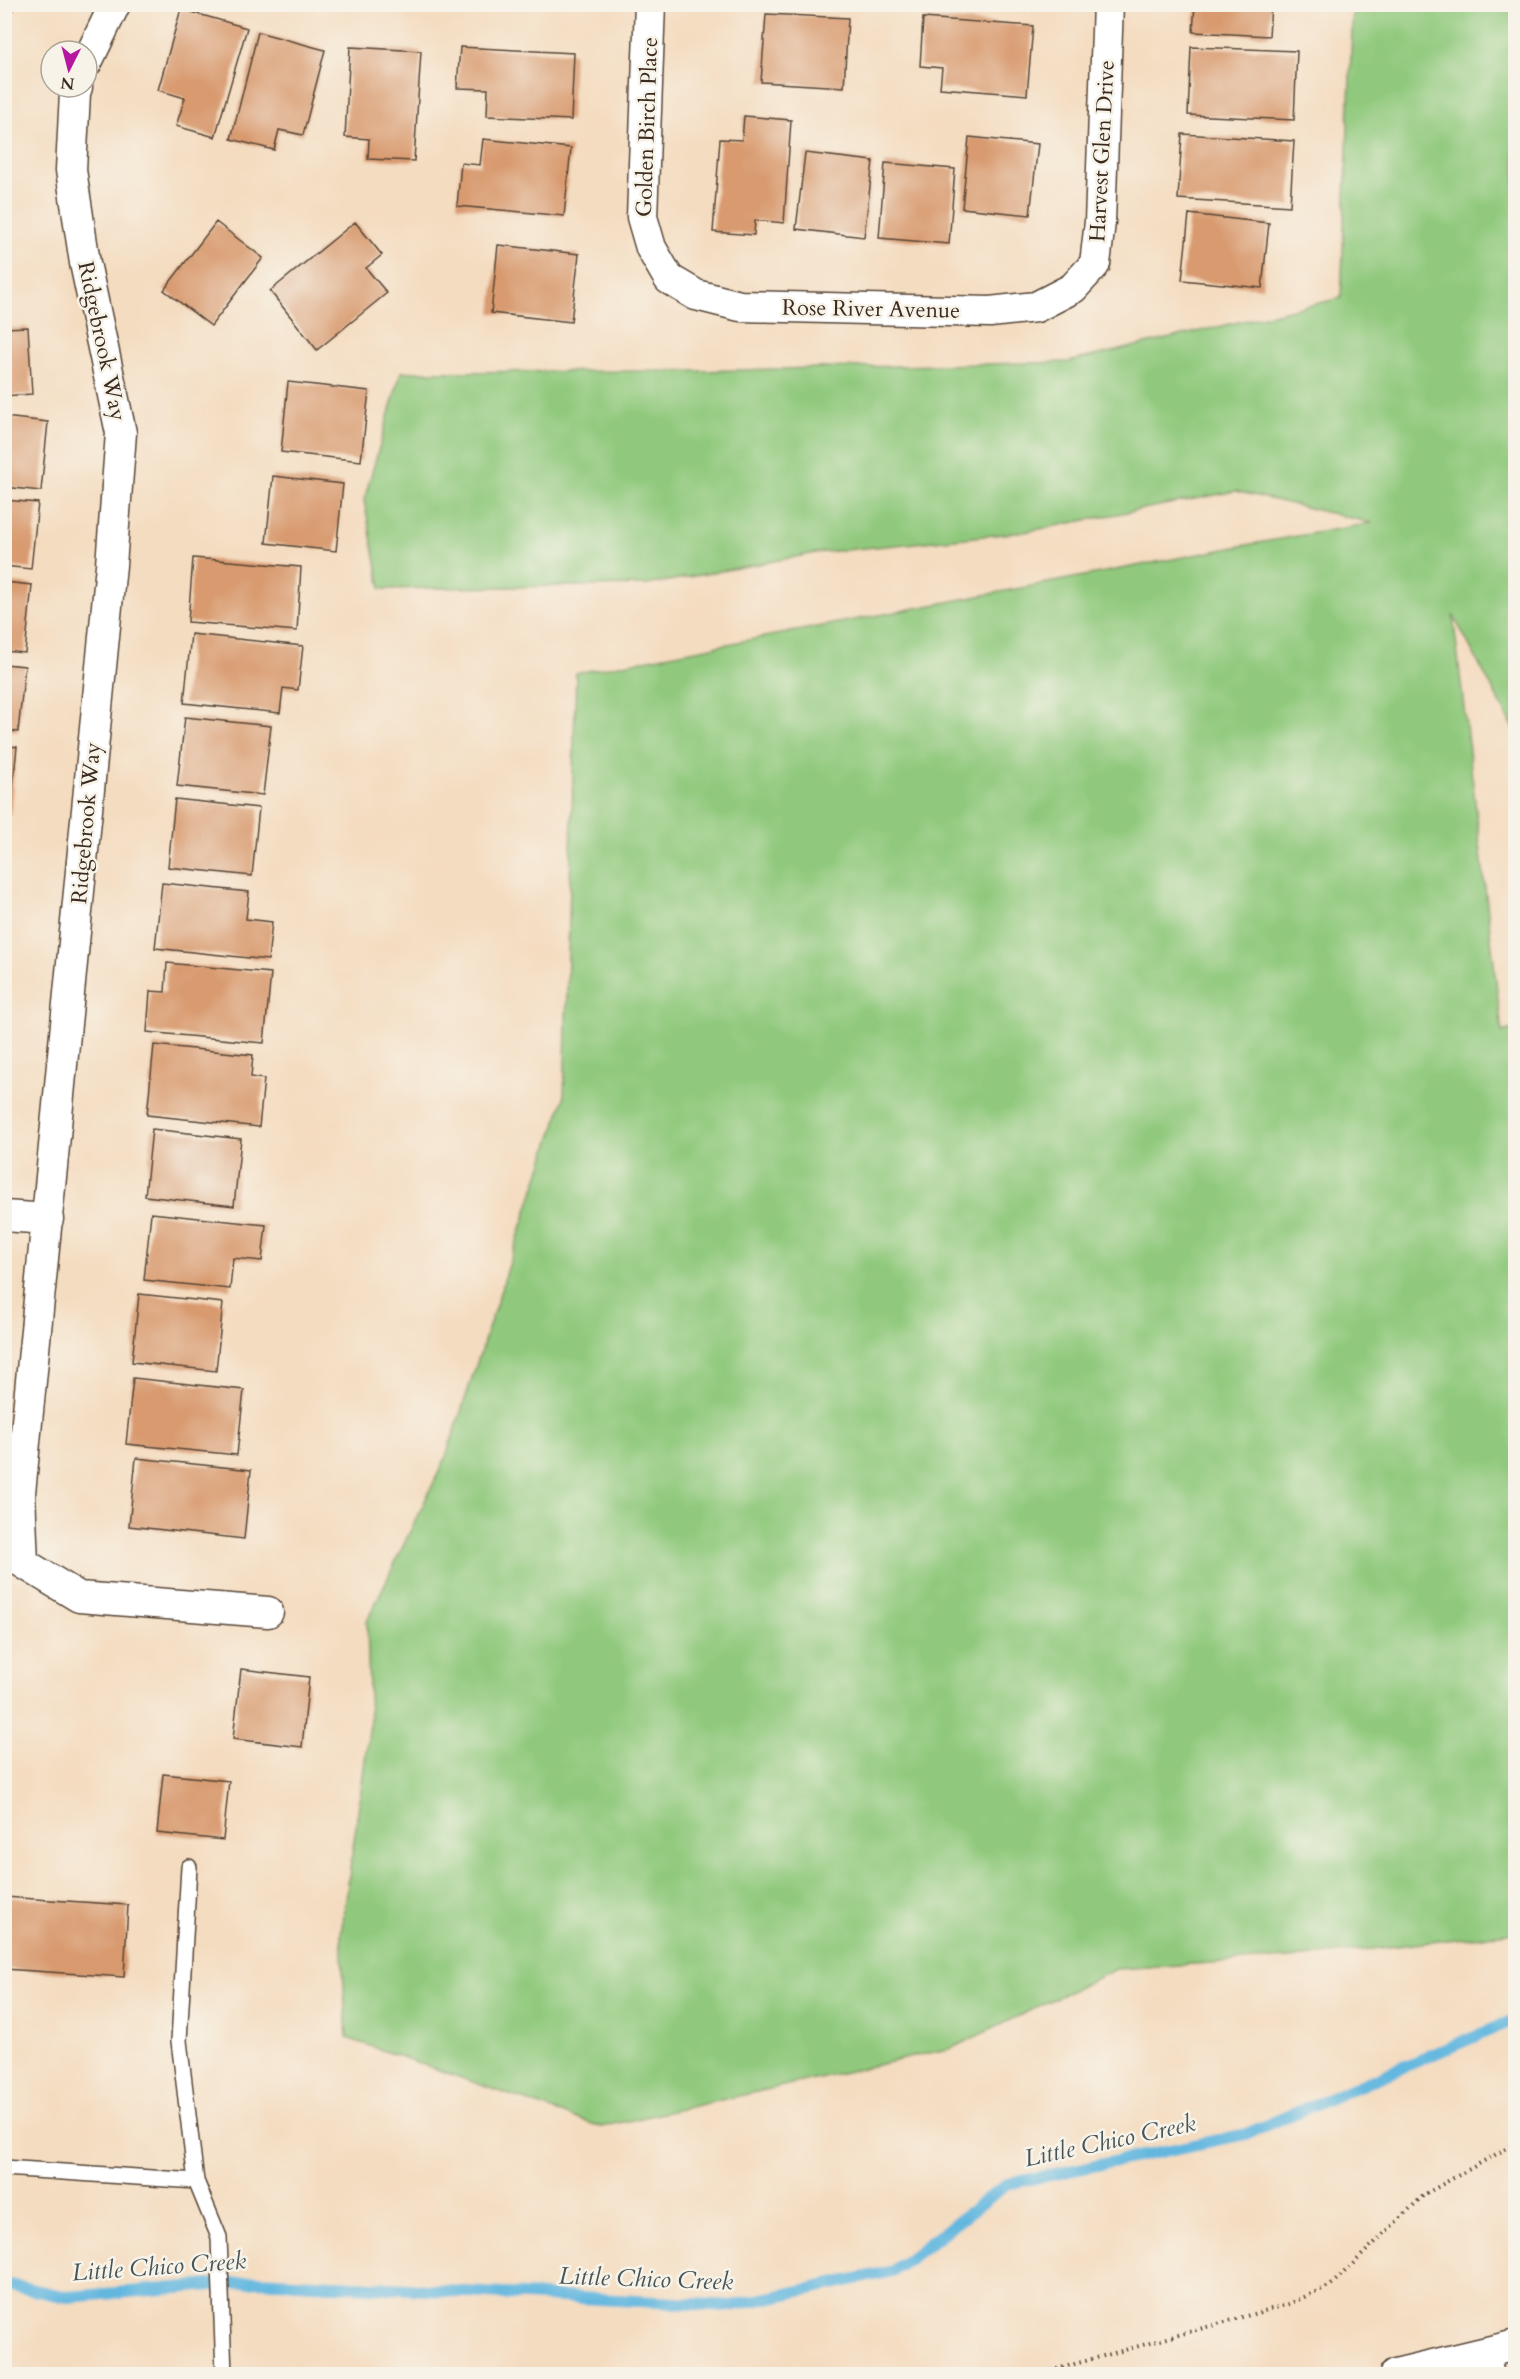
<svg xmlns="http://www.w3.org/2000/svg" width="1520" height="2379" font-family="Cardo,serif">
<style>
.green{fill:#90c97d;stroke:#667a4e;stroke-width:1.5}
.lines{fill:none;stroke-linecap:round;stroke-linejoin:round}
.stream{stroke:#63b7df;stroke-width:12}
.building{fill:#d89a6e}
.service-casing{stroke:#574536;stroke-width:18}
.minor-casing{stroke:#574536;stroke-width:33}
.path{stroke:#574536;stroke-width:4;stroke-dasharray:1.5 4.5;stroke-linecap:butt}
.service{stroke:#fff;stroke-width:15}
.minor{stroke:#fff;stroke-width:30}
.labels{text-anchor:middle;dominant-baseline:central;stroke-width:5;stroke-linejoin:round;paint-order:stroke}
.street-label{font-size:22px;fill:#3b2a1e;stroke:#f7f3e8}
.water-label{font-size:24px;font-style:italic;fill:#475458;stroke:#f7f3e8}
</style>
<rect width="100%" height="100%" fill="#f7f3e8"/>
<filter id="ink" filterUnits="userSpaceOnUse"><feTurbulence type="fractalNoise" baseFrequency=".0167" numOctaves="2"/><feDisplacementMap in="SourceGraphic" scale="12" xChannelSelector="R" yChannelSelector="G"/><feConvolveMatrix kernelMatrix="1 2 1 2 8 2 1 2 1" color-interpolation-filters="sRGB"/></filter>
<filter id="wash" filterUnits="userSpaceOnUse"><feTurbulence type="fractalNoise" baseFrequency=".008" numOctaves="4" result="noise"/><feDisplacementMap in="SourceGraphic" scale="24" xChannelSelector="R" yChannelSelector="G"/><feGaussianBlur stdDeviation="1.35" result="paint"/><feColorMatrix in="noise" values="0 0 0 0 0 0 0 0 0 0 0 0 0 0 0 0 0 1.4 0 .05"/><feComposite in="paint" operator="in"/></filter>
<g filter="url(#wash)">
<rect width="100%" height="100%" fill="#f4dcc0"/>
<!-- green -->
<path class="green" d="M1353 5H1515V731L1453 615 1502 1032 1516 1028 1515 1932 1304 1957 1116 1969 952 2048 601 2127 347 2038 341 1935 370 1724 367 1621 446 1457 564 1098 576 673 1246 545 1372 523 1236 491 1024 532 816 553 647 585 381 589 364 500 401 372 697 371 1068 362 1341 298Z"/>
<g class="lines">
<!-- stream -->
<path class="stream" d="M4 2284 68 2297 259 2281 731 2306 893 2271 1007 2184 1246 2134 1516 2019"/>
</g>
<g id="blocks">
<!-- building -->
<path class="building" d="M4 4H16L4 24Z
M975 4H1026L1025 11Z
M1195 4H1271L1269 36 1193 32Z
M181 9 247 28 215 137 176 126 185 98 158 90Z
M766 14 848 18 844 87 761 82Z
M923 18 1033 26 1027 95 940 88 942 68 920 66Z
M258 32 325 50 303 135 279 130 274 150 231 139Z
M350 47 421 51 414 161 368 159 369 139 345 137Z
M460 47 574 53 571 120 487 116 488 89 457 88Z
M1191 47 1297 51 1294 120 1188 115Z
M744 116 791 120 784 223 755 220 754 235 713 232 720 139 742 140Z
M1182 134 1294 141 1290 206 1178 199Z
M969 137 1038 144 1030 215 962 208Z
M483 139 571 148 564 216 457 206 461 163 480 165Z
M805 153 873 161 864 237 796 229Z
M885 163 955 169 949 244 879 238Z
M1189 214 1269 223 1262 288 1182 280Z
M216 222 263 258 211 326 164 290Z
M355 222 382 255 366 268 387 293 317 350 270 291Z
M498 245 579 254 571 322 491 313Z
M28 327 32 394 4 396V328Z
M288 382 369 391 361 461 281 452Z
M4 417 48 422 41 491 4 487Z
M273 476 343 484 336 551 266 543Z
M4 500 38 503 31 569 4 566Z
M193 558 301 567 297 631 188 622Z
M4 582 32 585 25 653 4 651Z
M191 634 303 646 298 690 283 688 280 713 184 703Z
M4 664 25 666 18 732 4 730Z
M185 717 271 726 263 795 177 786Z
M4 745 17 747 10 815 4 814Z
M175 799 259 808 252 876 168 867Z
M162 883 249 892 246 919 272 922 268 960 155 948Z
M167 963 271 973 264 1043 147 1032 150 991 165 992Z
M154 1045 253 1055 251 1077 264 1079 259 1127 147 1115Z
M152 1129 241 1139 234 1206 145 1196Z
M151 1213 266 1225 262 1261 233 1258 230 1289 144 1280Z
M139 1294 223 1303 216 1371 132 1362Z
M133 1378 244 1390 237 1455 126 1444Z
M136 1458 251 1470 244 1539 129 1526Z
M241 1669 309 1677 302 1747 233 1739Z
M163 1774 229 1781 223 1840 157 1833Z
M4 1897 128 1905 124 1977 4 1969Z"/>
</g>
</g>
<g filter="url(#ink)">
<use href="#blocks" fill-opacity="0" stroke="#574536" stroke-width="1.5"/>
<g class="lines">
<!-- service casing -->
<g class="service-casing">
<path id="service" d="M189 1867 179 2041 196 2181
M4 2168 196 2181 219 2237 224 2374
M1492 2350 1496 2374"/>
</g>
<!-- minor casing -->
<g class="minor-casing">
<path id="minor" d="M650 4 642 217 651 248 669 279 696 295 740 306 990 312 1036 307 1073 288 1095 264 1100 222 1108 4
M87 62 115 4
M77 87 75 93 71 170 85 263 121 433 111 565 20 1493 23 1563 79 1597 268 1612
M4 1216 48 1219
M1395 2374 1516 2345"/>
</g>
<!-- path -->
<path class="path" d="M1039 2374 1289 2304 1331 2285 1425 2194 1516 2143"/>
<!-- service -->
<use href="#service" class="service"/>
<!-- minor -->
<use href="#minor" class="minor"/>
</g>
</g>
<g class="labels">
<!-- street labels -->
<g class="street-label">
<text transform="translate(647 127) rotate(-88)">Golden Birch Place</text>
<text transform="translate(1102 151) rotate(-87)">Harvest Glen Drive</text>
<text transform="translate(871 309) rotate(1)">Rose River Avenue</text>
<text transform="translate(102 341) rotate(78)">Ridgebrook Way</text>
<text transform="translate(86 823) rotate(-85)">Ridgebrook Way</text>
</g>
<!-- water labels -->
<g class="water-label">
<text transform="translate(1110 2141) rotate(-12)">Little Chico Creek</text>
<text transform="translate(159 2267) rotate(-4)">Little Chico Creek</text>
<text transform="translate(646 2279) rotate(2)">Little Chico Creek</text>
</g>
</g>
<!-- margin -->
<rect width="1520" height="2379" fill="none" stroke="#f7f3e8" stroke-width="24"/>
<!-- north arrow -->
<g transform="translate(69 69) rotate(186)"><circle r="28" fill="#f7f3e8" stroke="#aca397" stroke-width="1.5"/>
<path d="M0-4.5L10 22L0 15L-10 22Z" fill="#b5179e"/>
<text y="-9" font-size="16" font-weight="bold" text-anchor="middle" fill="#3b2a1e">N</text>
</g>
</svg>
